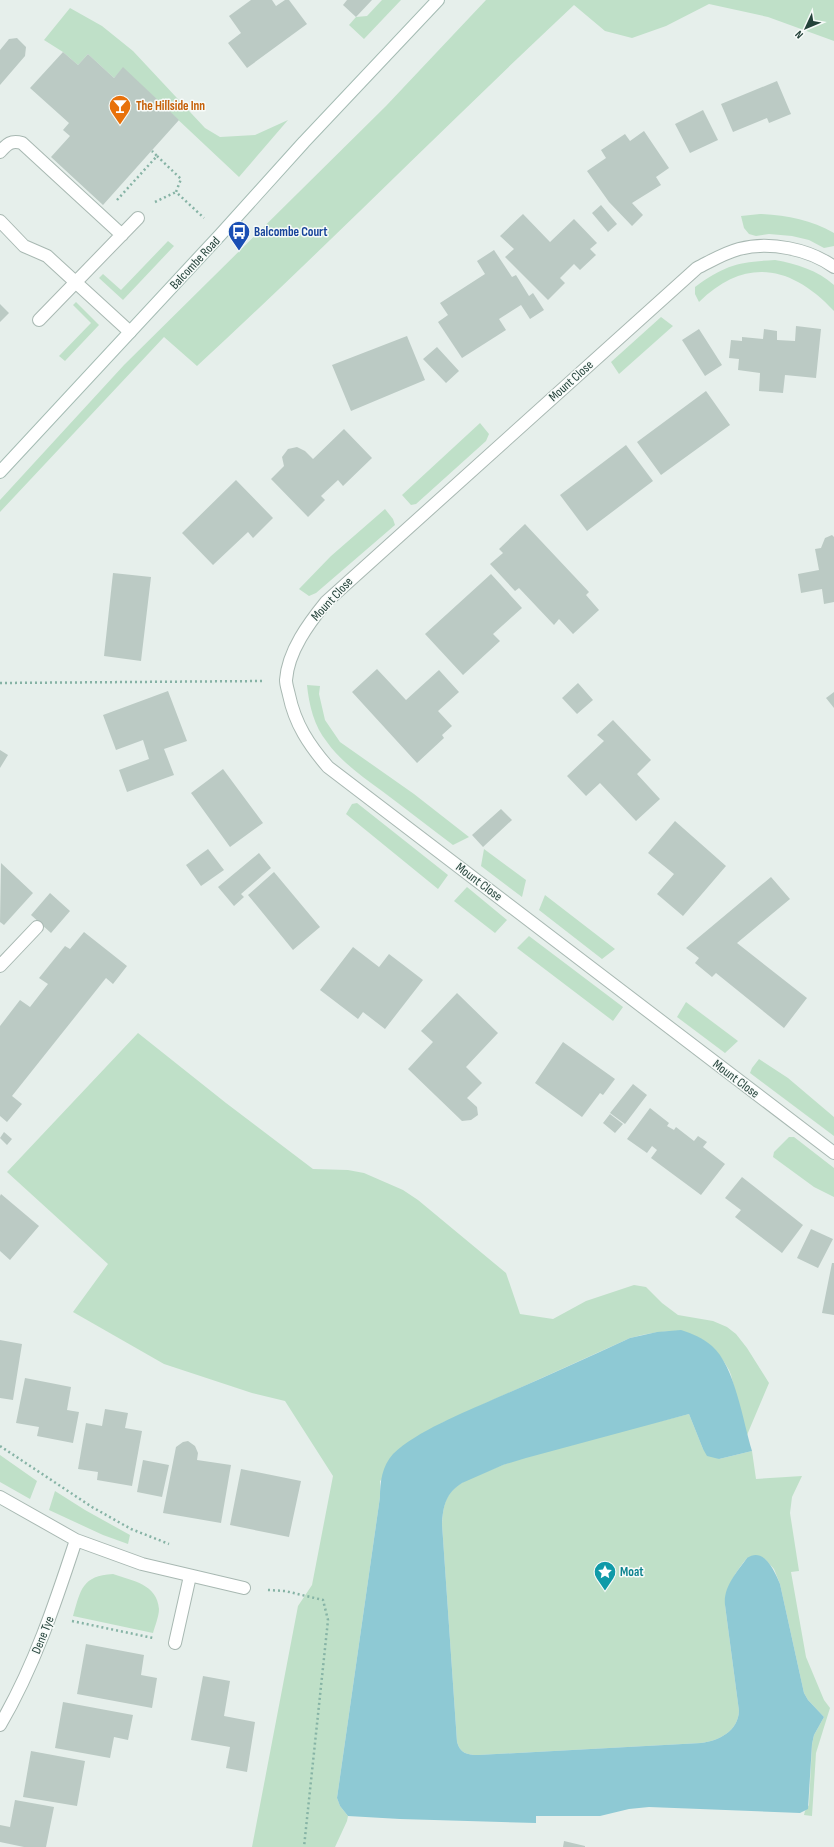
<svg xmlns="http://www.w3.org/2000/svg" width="834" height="1847" font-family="'Sofia Sans Condensed',sans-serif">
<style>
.green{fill:#bfe0c8}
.water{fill:#8ec9d4}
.building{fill:#bbcac4}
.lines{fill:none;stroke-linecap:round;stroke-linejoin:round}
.lane-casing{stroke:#a8b8b2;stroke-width:14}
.street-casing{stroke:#a8b8b2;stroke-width:14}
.secondary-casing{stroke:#a4bbb3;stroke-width:14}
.path{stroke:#86b3a5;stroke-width:2.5;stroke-dasharray:2 3;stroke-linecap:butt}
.lane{stroke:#fff;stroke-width:12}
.street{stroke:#fff;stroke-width:12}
.secondary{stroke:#fff;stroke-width:12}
.labels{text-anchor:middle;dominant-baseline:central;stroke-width:3;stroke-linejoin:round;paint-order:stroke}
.food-label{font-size:13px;font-weight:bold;fill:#c56008;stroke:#f7fbf9;text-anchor:start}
.transit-label{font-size:13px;font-weight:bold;fill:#164399;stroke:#f7fbf9;text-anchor:start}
.street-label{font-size:13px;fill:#24423a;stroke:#f7fbf9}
.culture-label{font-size:13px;font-weight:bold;fill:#0d838f;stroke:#f7fbf9;text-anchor:start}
</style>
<rect width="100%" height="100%" fill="#e6efeb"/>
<!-- green -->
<path class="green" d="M382 0H401L364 39 349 25 356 17 367 16Z
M486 0H834V41L768 17 709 4 666 26 632 38 605 31 574 5C447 124 325 248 197 366L164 337 0 512V500L124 365 386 106Z
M70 8 102 26 133 51 205 128 220 137 255 135 288 120 239 177 123 68 114 78 88 54 78 65 63 52 44 40Z
M760 214C787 215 811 220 834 233V246L824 248 809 240 792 236 769 234 756 236 749 234 744 228 741 216Z
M168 241 174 246 123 300 99 278 103 274 121 290Z
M775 260C797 264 817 270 834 285V311C791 265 745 257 699 302L695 294V287C725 265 738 262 775 260Z
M76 302 99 325 65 361 59 356 91 323 73 305Z
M661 317 673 326 619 374 611 362Z
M480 423 489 434 486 441 416 504 411 505 402 495Z
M385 509 393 519 395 525 316 593 309 596 299 589 331 556Z
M307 685 320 686 319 694 325 720 340 742 414 794 469 837 453 845C429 827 406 809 382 791 363 777 341 762 327 742 314 726 309 705 307 685Z
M357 803 448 875 438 889 346 814 352 804Z
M484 849 526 880 522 897 481 866Z
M467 887 507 920 495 933 454 901Z
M545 895 615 949 602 959 539 910Z
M529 936 623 1007 613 1021 517 948Z
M686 1002 738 1041 725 1053 677 1017Z
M138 1033 226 1103 313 1169 348 1170 364 1173 403 1190 418 1200 506 1273 520 1314 553 1319 586 1301 634 1285 646 1287 662 1303 678 1315 713 1321 727 1327 736 1334 747 1348 769 1383 747 1435C743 1420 739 1405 735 1391 733 1384 732 1376 729 1370 706 1327 674 1326 630 1338L442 1423 380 1481V1497L337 1798 340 1806 348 1816 347 1821 335 1847H252L298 1606 312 1585 333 1476 285 1401 252 1393 164 1364 73 1312 108 1264 7 1172Z
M759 1059 788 1078 834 1117V1136L750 1073 752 1068Z
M789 1137H794L834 1168V1197L814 1187 773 1157 774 1152Z
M689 1414 703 1449 719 1459 752 1451 756 1479 802 1476 792 1497 790 1513 799 1571 791 1572 806 1657 824 1700 830 1708 816 1753 812 1816 804 1815 805 1811 809 1805 812 1744 814 1735 824 1717 808 1700 804 1693 780 1584 774 1569 765 1559 747 1558C735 1573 726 1586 725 1605L739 1711C738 1731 719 1741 701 1743L478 1755C467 1755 460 1753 457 1742L442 1524C443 1510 444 1497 455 1488 465 1479 479 1475 490 1470 554 1444 623 1431 689 1414Z
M0 1455 37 1481 30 1499 0 1482Z
M55 1491 85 1510 130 1535 128 1544 103 1535 49 1510Z
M113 1574C133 1581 157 1584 159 1609 159 1616 155 1626 153 1633L73 1616C81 1589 82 1576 113 1574Z"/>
<!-- water -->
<path class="water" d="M681 1330C693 1334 703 1338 712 1346 735 1366 743 1422 752 1451L719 1459 707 1456 703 1449 689 1414 526 1458 503 1465 462 1483C446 1493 443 1506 442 1524L457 1742C460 1753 467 1755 478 1755L701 1743C719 1741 738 1731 739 1711L725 1605C723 1587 737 1572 747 1558 764 1546 775 1572 780 1584L804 1693 808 1700 824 1717 814 1735 812 1744 808 1809 800 1813 649 1807 629 1809 600 1816H536V1823L400 1819 348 1816 340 1806 337 1798 380 1497C380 1482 382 1466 393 1454 417 1431 463 1413 494 1399 540 1379 585 1359 630 1338L657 1332Z"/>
<!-- building -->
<path class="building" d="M251 0H272L276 6 285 0H289L307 24 247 68 228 43 241 33 229 16Z
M347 0H372L356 17 343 5Z
M17 38 26 47 25 56 0 85V50L9 39Z
M63 52 78 65 88 54 114 78 123 67 179 120 103 205 51 157 70 136 63 130 69 123 30 88Z
M777 81 791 114 769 123 767 118 733 132 721 104Z
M703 110 718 140 690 153 675 124Z
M644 131 669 168 656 177 661 185 632 203 643 215 632 226 609 202 587 171 606 158 601 150 625 134 630 141Z
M601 205 617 224 608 232 592 213Z
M523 214 550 242 574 219 597 243 590 249 596 255 580 270 574 264 560 278 565 283 548 300 505 257 514 249 500 236Z
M494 250 512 277 516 275 529 296 533 293 544 310 530 319 521 305 499 319 506 330 462 358 438 322 448 315 440 303 485 274 477 261Z
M0 304 9 313 0 322Z
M796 326 821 329 816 378 785 375 783 393 759 391 760 373 738 370 739 359 729 358 731 340 742 341V337L763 339 764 329 777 331V340L795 341Z
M699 329 722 365 705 376 682 340Z
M407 336 425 380 351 411 332 365Z
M437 347 459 371 446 383 423 359Z
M706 391 730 425 661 475 637 442Z
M344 429 372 458 343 486 338 480 321 496 325 500 308 517 271 479 284 466 282 457 288 449 297 447 305 451 313 459Z
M626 445 653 481 587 531 560 495Z
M236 480 273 518 253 538 248 532 213 565 182 533Z
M525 524 589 592 586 595 599 610 573 634 559 619 554 625 519 588 515 591 490 564 503 553 499 549Z
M832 535 834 537V602L824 604 822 589 801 593 798 574 819 570 815 549 821 548 825 538Z
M113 573 151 577 141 661 104 656Z
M491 574 522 608 493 634 500 641 463 675 425 634Z
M377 669 406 700 439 670 459 692 438 711 452 726 442 735 444 738 417 763 352 692Z
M578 683 593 700 577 714 562 698Z
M168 691 187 741 164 749 174 775 127 792 119 770 149 759 143 740 116 750 103 715Z
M834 692V708L826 698Z
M613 720 651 760 637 774 660 799 636 821 600 783 586 796 567 776 604 741 597 735Z
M0 750 8 755 0 768Z
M223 769 263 823 230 847 191 793Z
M501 809 512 820 483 847 472 835Z
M675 821 726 866 683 916 657 894 674 874 648 853Z
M208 849 224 870 201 886 186 865Z
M259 853 271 868 241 894 244 897 234 906 218 887Z
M1 863 33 893 4 925 0 922Z
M274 872 320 927 293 950 248 895Z
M771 877 790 899 737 943 807 998 784 1028 716 973 712 977 695 963 699 958 686 948Z
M50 893 70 911 51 933 31 915Z
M84 932 127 966 113 984 106 978 12 1096 22 1104 7 1122 0 1116V1026L20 1000 30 1007 48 984 39 978 65 946 70 949Z
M353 947 379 967 389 954 423 980 385 1029 363 1012 358 1019 320 990Z
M457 993 498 1033 466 1067 482 1083 467 1098 477 1107 478 1115 471 1120 462 1121 408 1069 433 1042 421 1031Z
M563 1042 615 1079 603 1095 600 1093 582 1117 535 1083Z
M633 1084 647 1095 625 1124 610 1113Z
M650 1108 669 1123 667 1126 674 1130 676 1127 694 1141 698 1136 707 1142 703 1147 725 1164 701 1195 651 1158 657 1150 652 1146 647 1153 627 1139Z
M610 1114 623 1124 615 1133 603 1123Z
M4 1132 12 1139 7 1145 0 1138Z
M742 1177 803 1225 782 1253 735 1217 741 1210 725 1198Z
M1 1194 39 1226 10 1260 0 1251V1196Z
M811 1229 833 1239 818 1268 797 1258Z
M832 1263H834V1315L822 1313Z
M0 1340 22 1344 13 1400 0 1398Z
M25 1378 71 1387 67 1410 79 1412 73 1443 37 1436 39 1427 16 1423Z
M105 1409 128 1413 125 1428 142 1431 132 1486 97 1480 98 1472 78 1469 86 1423 102 1426Z
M188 1441 195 1446 198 1453 197 1460 231 1465 221 1523 163 1513 176 1447 183 1442Z
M143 1460 169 1465 162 1497 137 1492Z
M241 1469 301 1481 289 1537 230 1525Z
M86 1644 144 1655 141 1675 157 1678 152 1708 77 1694Z
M203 1676 230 1681 224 1716 255 1722 247 1772 226 1768 230 1747 191 1740Z
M63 1702 133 1715 128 1740 114 1737 110 1758 55 1748Z
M31 1751 85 1761 77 1806 23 1797Z
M15 1800 54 1807 46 1847H24L0 1842V1825L10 1827Z
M564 1841 585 1846V1847H563Z"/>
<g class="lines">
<!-- lane casing -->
<g class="lane-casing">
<path id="lane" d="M0 152C7 144 11 140 22 143L122 235
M0 221 24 246 47 256 130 332
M39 320 138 218"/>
</g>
<!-- street casing -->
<g class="street-casing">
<path id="street" d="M834 267C809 249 770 241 739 249 724 253 711 261 697 268L326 602C309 623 288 651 286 680 286 685 288 690 289 695 295 724 309 745 328 767L834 1153
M0 966 37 927
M0 1497 76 1540C55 1604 34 1667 0 1725
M76 1540 142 1564 244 1588
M175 1643 190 1576"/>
</g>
<!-- secondary casing -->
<g class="secondary-casing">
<path id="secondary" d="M0 472 221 234 304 142 438 0"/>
</g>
<!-- path -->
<path class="path" d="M157 156 181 179 176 192 204 218
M117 200 157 156 152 151
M155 202 176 192
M0 683 264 681
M0 1446 92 1507 131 1529 169 1544
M268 1590 285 1591 323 1600 328 1620 304 1847
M72 1621 153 1638"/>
<!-- lane -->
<use href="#lane" class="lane"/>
<!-- street -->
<use href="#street" class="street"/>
<!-- secondary -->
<use href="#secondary" class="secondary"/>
</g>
<!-- icons -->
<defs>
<g id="bar-pin" transform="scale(1.15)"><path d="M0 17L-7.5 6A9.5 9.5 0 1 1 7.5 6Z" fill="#e8710a" stroke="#f7fbf9"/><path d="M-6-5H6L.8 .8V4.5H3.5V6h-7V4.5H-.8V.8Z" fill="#fff"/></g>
<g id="bus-pin" transform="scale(1.15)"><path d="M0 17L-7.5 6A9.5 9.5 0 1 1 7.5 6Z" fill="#1a4fb4" stroke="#f7fbf9"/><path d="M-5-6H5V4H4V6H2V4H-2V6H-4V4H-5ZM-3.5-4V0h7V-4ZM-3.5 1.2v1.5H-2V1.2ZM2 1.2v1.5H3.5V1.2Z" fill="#fff"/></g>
<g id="sight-pin" transform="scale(1.15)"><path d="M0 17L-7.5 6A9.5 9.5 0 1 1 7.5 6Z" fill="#0f9aa8" stroke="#f7fbf9"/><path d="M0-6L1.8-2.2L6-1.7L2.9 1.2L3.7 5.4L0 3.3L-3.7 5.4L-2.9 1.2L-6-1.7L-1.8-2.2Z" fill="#fff"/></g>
</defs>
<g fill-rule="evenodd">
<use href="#bar-pin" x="120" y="106"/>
<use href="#bus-pin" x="239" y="232"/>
<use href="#sight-pin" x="605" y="1572"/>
</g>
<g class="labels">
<!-- food labels -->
<g class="food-label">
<text x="136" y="106">The Hillside Inn</text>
</g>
<!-- transit labels -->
<g class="transit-label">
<text x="254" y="232">Balcombe Court</text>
</g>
<!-- street labels -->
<g class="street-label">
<text transform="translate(195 263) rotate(-47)">Balcombe Road</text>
<text transform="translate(571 381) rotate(-42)">Mount Close</text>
<text transform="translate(332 599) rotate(-47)">Mount Close</text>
<text transform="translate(479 882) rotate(37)">Mount Close</text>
<text transform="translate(736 1079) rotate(37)">Mount Close</text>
<text transform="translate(43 1635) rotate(-68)">Dene Tye</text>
</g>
<!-- culture labels -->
<g class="culture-label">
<text x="620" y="1572">Moat</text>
</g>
</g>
<!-- north arrow -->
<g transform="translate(806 28) rotate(226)" stroke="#f7fbf9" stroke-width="3" paint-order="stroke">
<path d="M0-3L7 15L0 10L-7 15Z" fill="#24423a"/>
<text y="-6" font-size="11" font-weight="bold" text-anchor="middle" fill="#24423a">N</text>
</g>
</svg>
